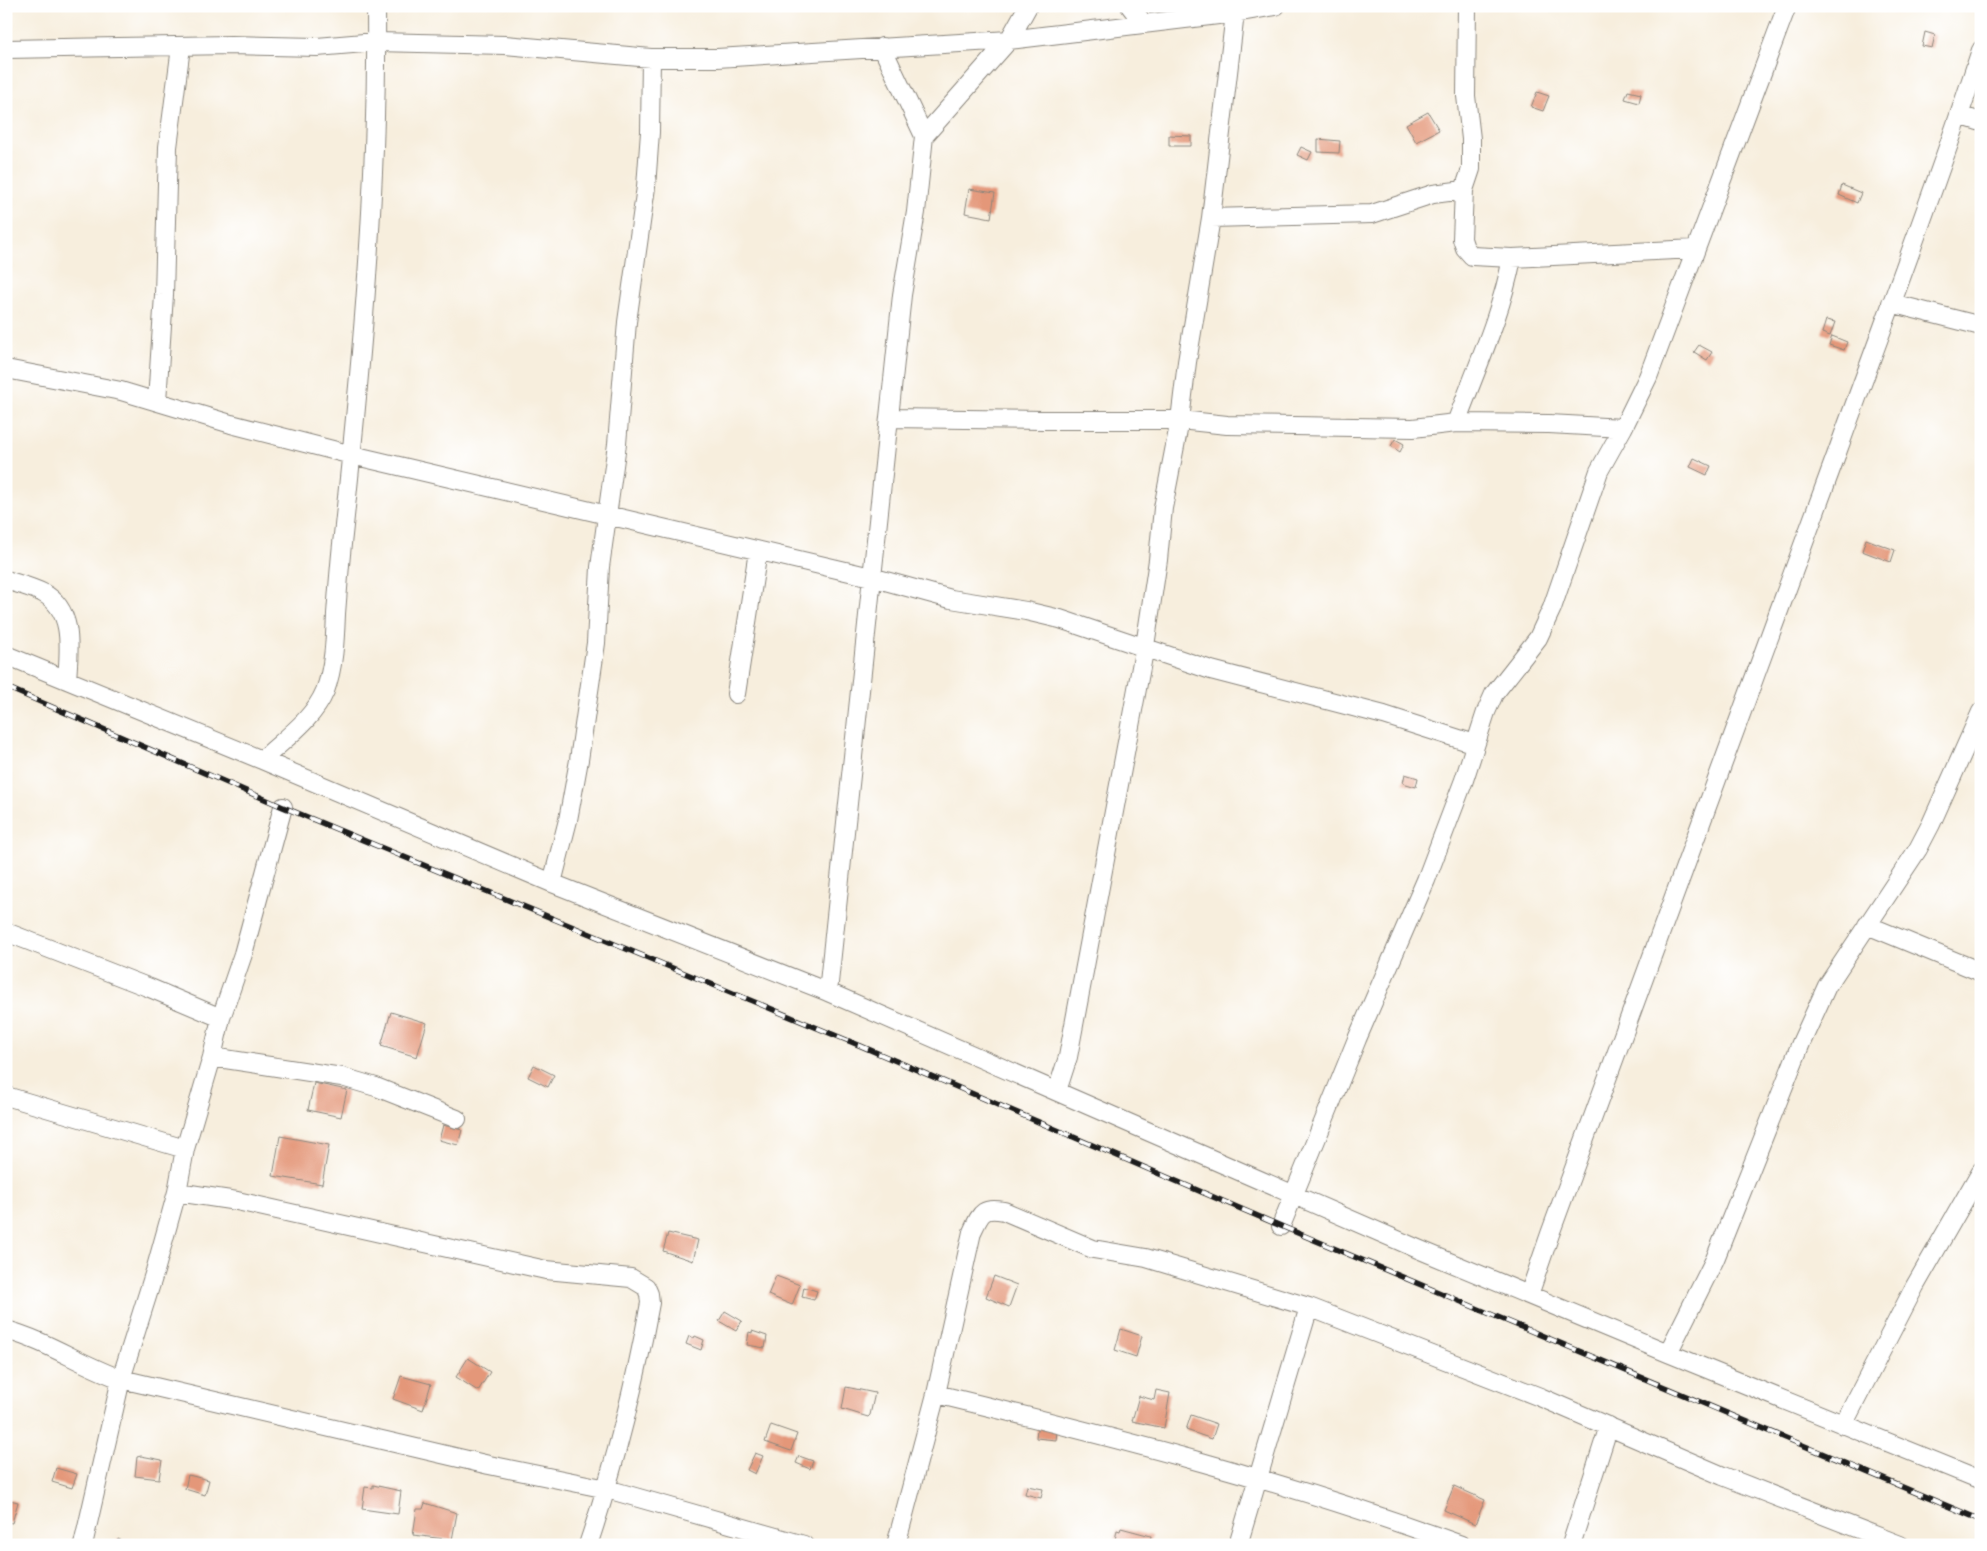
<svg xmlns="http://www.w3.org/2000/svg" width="1987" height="1551" font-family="'Comic Neue',sans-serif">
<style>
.building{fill:#e49779}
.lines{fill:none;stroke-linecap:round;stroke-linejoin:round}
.minor-casing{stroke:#8a857c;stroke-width:20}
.minor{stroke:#fff;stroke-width:18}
.rail-casing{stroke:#1c1c1c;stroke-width:5.5}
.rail{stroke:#fff;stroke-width:4;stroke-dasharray:11;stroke-linecap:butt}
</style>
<rect width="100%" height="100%" fill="#fff"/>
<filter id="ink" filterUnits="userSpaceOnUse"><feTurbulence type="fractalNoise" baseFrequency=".02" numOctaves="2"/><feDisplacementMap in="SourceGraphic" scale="10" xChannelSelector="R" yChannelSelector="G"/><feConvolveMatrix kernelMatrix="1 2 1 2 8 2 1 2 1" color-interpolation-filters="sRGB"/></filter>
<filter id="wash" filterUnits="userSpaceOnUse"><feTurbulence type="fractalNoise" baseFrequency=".0096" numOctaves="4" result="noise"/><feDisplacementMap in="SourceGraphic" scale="20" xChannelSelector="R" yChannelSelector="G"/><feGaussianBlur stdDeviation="1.12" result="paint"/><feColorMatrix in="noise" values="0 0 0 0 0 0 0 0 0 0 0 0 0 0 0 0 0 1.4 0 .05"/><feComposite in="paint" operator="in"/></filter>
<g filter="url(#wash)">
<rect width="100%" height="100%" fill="#f7eedd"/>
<g id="blocks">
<!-- building -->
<path class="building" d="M1925 32 1935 35 1932 48 1922 46Z
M1628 91 1641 94 1639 103 1625 99Z
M1537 92 1549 96 1543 111 1531 107Z
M1428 112 1439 130 1416 142 1406 124Z
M1169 135 1191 136V146H1169Z
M1318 139 1340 141 1339 153 1318 152Z
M1301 147 1312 152 1308 160 1297 155Z
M1842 185 1861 193 1857 203 1839 195Z
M969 189 995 193 991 218 965 213Z
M1826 320 1835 322 1830 336 1822 333Z
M1832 336 1847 342 1844 350 1829 345Z
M1699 345 1712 352 1707 360 1694 352Z
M1395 439 1404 444 1400 452 1391 446Z
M1694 458 1711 466 1707 475 1690 467Z
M1866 539 1895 550 1891 562 1862 551Z
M1405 774 1418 778 1416 787 1403 783Z
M391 1012 427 1023 417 1057 381 1046Z
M534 1065 554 1075 548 1087 528 1077Z
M314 1083 347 1090 341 1117 308 1110Z
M443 1125 462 1130 458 1145 439 1140Z
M280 1136 329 1145 322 1184 273 1176Z
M668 1233 698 1240 693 1261 663 1251Z
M776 1276 800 1285 792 1305 768 1295Z
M994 1276 1017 1285 1009 1307 986 1297Z
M804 1287 817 1291 814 1300 802 1297Z
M725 1311 742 1321 736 1331 719 1321Z
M1121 1329 1142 1336 1136 1357 1115 1350Z
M752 1331 767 1336 765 1348 747 1345 749 1332 752 1333Z
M689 1336 694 1338 695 1336 704 1340 701 1350 686 1344Z
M468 1358 490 1372 478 1391 456 1377Z
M401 1376 431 1384 423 1410 393 1399Z
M846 1387 875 1393 870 1415 868 1417 842 1409Z
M1156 1390 1170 1393 1164 1428 1132 1421 1139 1396 1154 1400Z
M1191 1415 1217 1424 1212 1439 1186 1430Z
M1038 1420 1058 1423 1056 1440 1036 1438Z
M771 1425 797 1434 791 1451 765 1442Z
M755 1453 763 1456 755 1474 747 1470Z
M141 1456 162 1460 159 1479 135 1476 137 1457Z
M799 1456 813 1461 810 1469 796 1463Z
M56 1468 77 1474 72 1488 52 1482Z
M188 1475 209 1480 205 1495 185 1489Z
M373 1485 401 1491 398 1514 362 1509 365 1487 373 1488Z
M1027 1486 1043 1489 1041 1498 1025 1494Z
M1454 1486 1485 1500 1475 1524 1444 1510Z
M6 1499 18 1502 12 1523 6 1522Z
M425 1503 457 1513 452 1540 413 1535 417 1509H423Z
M1121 1528 1151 1536 1149 1545H1114L1117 1530 1120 1531Z
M118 1539 131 1545H116Z"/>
</g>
</g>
<g filter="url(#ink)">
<use href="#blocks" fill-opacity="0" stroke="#8a857c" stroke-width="1"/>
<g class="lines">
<!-- minor casing -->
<g class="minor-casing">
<path id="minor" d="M1130 6 1144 24
M1467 6 1466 96 1471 139V169L1464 190 1462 239 1465 248 1472 256 1512 258
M6 49 231 45 317 47 376 42 505 45 651 58H717L1009 40 1235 13 1276 6
M1959 115 1981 122
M924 136 1009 40 1028 6
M1211 218 1372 214 1433 194 1464 190
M1891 303 1981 326
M6 369 121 391 231 424 352 455 871 577 951 599 1026 611 1060 619 1211 670 1384 715 1475 744
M157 401 164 295 168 147 181 47
M889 418 1043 420H1180L1227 425 1413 428 1456 423 1549 424 1623 428
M1456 423C1476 369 1501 315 1512 258L1695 249
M6 580C18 584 32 587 43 593 75 610 69 650 67 680
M6 655 262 760 552 883 828 992 1418 1249 1668 1353 1981 1480
M736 694 758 551
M262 760C284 739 313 720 325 691 334 667 335 639 336 614 338 588 340 561 343 535 362 360 378 183 376 6
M552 883 568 820 579 760 596 643 600 567 617 444 627 322 646 187 650 132 651 58
M1867 925 1981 972
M6 932 150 988 221 1018
M828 992 902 295 916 212 924 136 882 47
M212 1057 342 1077 376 1087 457 1119
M1057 1091 1068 1057 1145 646 1158 560 1163 508 1180 420 1187 362 1211 218 1235 13
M6 1096 185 1149
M177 1192 237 1201 546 1270 631 1278 646 1287 649 1294 650 1303C635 1385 615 1465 588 1545
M1281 1226 1357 1039 1426 880 1464 780 1486 712 1494 694 1538 638 1552 608 1599 471 1623 428 1648 377 1787 6
M1529 1295 1550 1234C1646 973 1743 712 1838 450 1886 317 1937 185 1981 50
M6 1330C47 1341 81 1365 121 1379L489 1465 607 1489 804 1545
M1668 1353 1715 1259 1801 1043 1827 986 1918 849 1931 824 1981 712
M936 1394C1114 1437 1290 1482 1461 1545
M1843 1425 1915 1286 1981 1171
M83 1545 121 1379 155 1271 177 1192 185 1149 212 1057 221 1018 243 954 283 807
M896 1545 936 1394 972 1232C981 1213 982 1207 1004 1211L1093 1249 1146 1258 1309 1307 1540 1397 1723 1476 1900 1545
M1238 1545 1309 1307
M1571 1545 1609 1426"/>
</g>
<!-- minor -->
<use href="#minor" class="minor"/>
<!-- rail casing -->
<g class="rail-casing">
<path id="rail" d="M6 687 283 807 861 1046 1281 1226 1981 1520"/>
</g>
<!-- rail -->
<use href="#rail" class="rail"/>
</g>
</g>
<!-- margin -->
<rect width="1987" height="1551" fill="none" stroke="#fff" stroke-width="25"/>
</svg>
